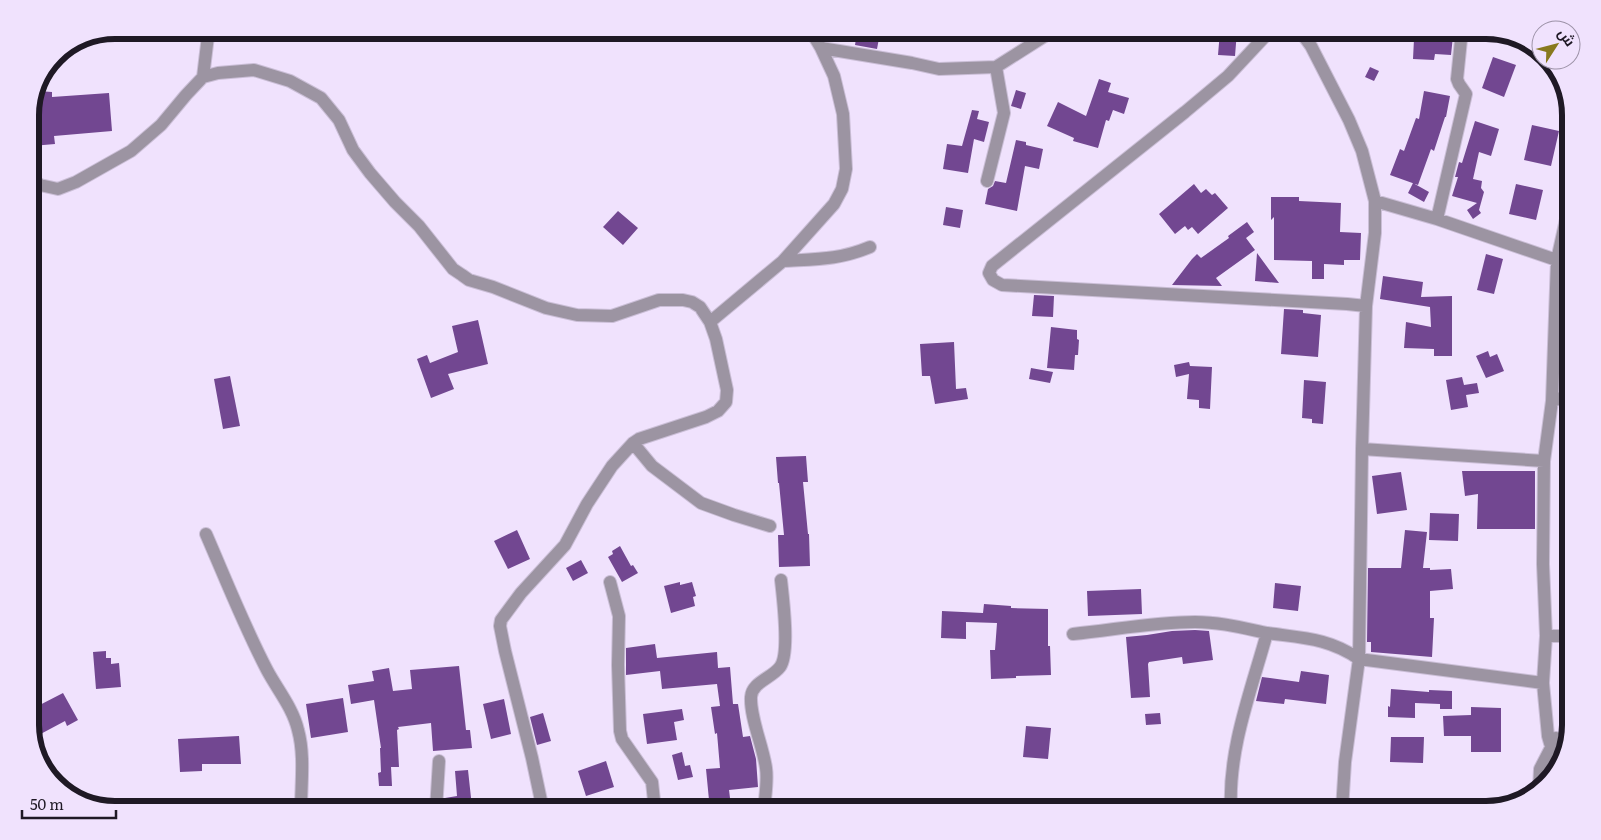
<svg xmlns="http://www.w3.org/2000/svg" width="1601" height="840" font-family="Literata,Cairo,serif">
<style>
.building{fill:#724791}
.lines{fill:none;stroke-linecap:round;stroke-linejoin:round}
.street-casing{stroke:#cabed6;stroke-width:14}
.street{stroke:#9c94a2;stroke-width:12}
.rim{fill:none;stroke:#1f1925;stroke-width:6}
</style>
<rect width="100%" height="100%" fill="#f0e2fd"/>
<!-- building -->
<path class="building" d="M1220 31H1237L1235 56 1218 55Z
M857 33H880L877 49 855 45Z
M1439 35 1453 36 1451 55 1435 54 1434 60 1413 59 1414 39 1439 40Z
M1493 57 1516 65 1504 97 1482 88Z
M1370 67 1379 71 1374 81 1365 77Z
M1099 79 1111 83 1108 92 1129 98 1124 114 1113 110 1109 121 1106 120 1098 148 1073 141 1074 138 1047 126 1058 102 1086 116Z
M1016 90 1026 93 1021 109 1011 106Z
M38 91 52 92V97L109 93 112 131 54 136 55 144 32 146 30 110Z
M1424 91 1450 96 1446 117H1445L1434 151 1431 149 1418 185 1390 175 1400 149 1404 151 1416 118 1419 119Z
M972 110 979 111 977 119 989 122 984 142 974 139 968 173 943 169 947 144 962 146Z
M1475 121 1499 129 1491 156 1479 152 1473 179 1482 181 1481 188 1484 192 1479 210 1481 213 1473 219 1467 210 1477 203 1452 196 1458 177H1455L1459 162 1462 163Z
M1532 125 1559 131 1551 166 1524 160Z
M1016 140 1026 142V145L1043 149 1039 169 1025 166 1017 211 985 204 988 189 993 186 995 181 1006 183Z
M1413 183 1429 192 1424 202 1408 193Z
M1194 184 1201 193 1206 189 1212 195 1215 193 1228 208 1198 234 1192 227 1188 230 1185 226 1175 234 1159 214Z
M1516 184 1543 190 1536 220 1509 214Z
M1271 197H1299V201L1341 203 1340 232 1361 233 1360 260H1344V265L1324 264V279H1312V261L1274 260V217L1271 220Z
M946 207 963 210 960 228 943 225Z
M618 211 638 228 623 245 603 227Z
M1247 222 1254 232 1246 238 1255 250 1216 278 1222 286 1172 285 1192 259 1197 254 1201 258 1229 238 1228 236Z
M1257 253 1279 283 1255 281Z
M1486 254 1503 259 1494 294 1477 290Z
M1383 276 1423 282 1421 297 1452 296V356H1434V349L1404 348 1406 322 1431 327 1430 307 1380 299Z
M1034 295 1054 296 1053 317 1032 316Z
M1284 309 1303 310V313L1321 315 1318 357 1281 354Z
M478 320 488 364 448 374 454 389 431 398 417 359 427 355 430 363 458 352 452 326Z
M1051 327 1077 330V339L1079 340 1078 355H1075L1074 370 1047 368Z
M954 342 956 389 966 388 968 399 935 404 930 376H922L920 344Z
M1488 351 1490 357 1497 354 1504 371 1486 378 1476 356Z
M1189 362 1190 366 1212 367 1210 409 1199 408V400L1187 399 1189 374 1176 377 1174 365Z
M1031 368 1053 372 1050 383 1029 379Z
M230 376 240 426 223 429 214 379Z
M1462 377 1464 385 1477 383 1479 393 1466 395 1468 407 1451 410 1446 380Z
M1304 380 1326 382 1323 424 1312 423V419L1302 418Z
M806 456 808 482H803L808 534H809L810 566 779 567 778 535H784L779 483H778L776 457Z
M1462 471H1535V529H1477L1478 494 1465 496Z
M1401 472 1407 510 1377 514 1372 476Z
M1430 513 1459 514 1458 541 1429 540Z
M517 530 530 559 508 569 494 541Z
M1405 530 1427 532 1423 568H1430V570L1451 569 1453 589 1430 591V618H1434L1432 657 1371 652V642H1367L1368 568H1401Z
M620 546 631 566 633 565 638 573 622 582 608 557 613 554 612 551Z
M581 560 588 573 573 581 566 568Z
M680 582V585L692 582 696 596 693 597 695 606 671 613 664 586Z
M1275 583 1301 586 1298 611 1273 608Z
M1141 589 1142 614 1088 616 1087 591Z
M984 604 1011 606V608L1048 609V646H1050L1051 675 1016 676V678L991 679 990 650H995L997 623 966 622V639L941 638 942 611 983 613Z
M1195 630 1209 631 1213 660 1183 664 1182 657 1149 662 1148 664 1150 697 1131 698 1126 637 1147 635 1172 631Z
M655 644 657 658 717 652 718 668 730 667 733 704H738L743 737 750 736 756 759 758 787 729 790 730 798 709 800 706 769 720 768 717 733 715 734 711 707 720 706 717 684 662 689 660 671 626 675V648Z
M106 651V658H111V664L119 663 121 687 96 689 93 652Z
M459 666 466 730H470L472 748 433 751 431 723 398 727 399 729 397 730 399 767H391L392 786H379L378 773 381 772 380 748H381L374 700 351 704 348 685 374 681 372 671 389 668 393 691 412 689 410 670Z
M1301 671 1329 675 1326 704 1285 699 1284 704 1256 701 1262 677 1299 682Z
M1391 689 1429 692V690L1452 691V709H1440V704L1415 703V718L1388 717V706L1390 707Z
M63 693 78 720 67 726 65 721 35 737 30 728V710Z
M343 698 348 732 311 738 306 704Z
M504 699 511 734 491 739 483 704Z
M1471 707 1501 708V752H1471V736H1444L1443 716 1471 715Z
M682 709 684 720 674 722 677 740 647 744 643 714Z
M543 713 551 741 537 745 530 717Z
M1160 713 1161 724 1146 725 1145 714Z
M1026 726 1051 728 1048 759 1023 757Z
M239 736 241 764H202V771L180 772 178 739Z
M1391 737H1424L1423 763 1390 762Z
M682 752 685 766 690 765 693 777 678 780 672 755Z
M606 761 614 787 586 796 578 771Z
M468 770 472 807 444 810 445 798 457 796 455 771Z"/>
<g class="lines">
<!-- street casing -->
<g class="street-casing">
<path id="street" d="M1270 31 1228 76 1185 112 992 266 989 273 993 280 1002 285 1347 304 1366 306 1375 233V201L1362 151 1349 120 1311 46 1300 31
M821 48 912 63 939 69 996 67 1004 113 987 181
M996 67 1051 32
M203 77 208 36
M30 178 40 185 58 189 76 182 131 151 161 125 186 95 203 77 218 73 254 70 290 81 321 98 339 120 353 150 370 173 395 202 419 226 453 269 462 275 469 280 493 287 546 308 577 315 612 316 659 300H683L692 302 700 307 710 322 716 339 727 390 726 402 718 411 706 417 639 439 633 443 612 466 587 504 565 545 521 593 501 620 500 626 505 651 532 758 543 810
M1375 201 1437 219 1571 265
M1437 219 1466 94 1459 84 1457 79 1462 30
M783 261C816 259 839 260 870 247
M1366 306 1362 449 1359 659 1543 683
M710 322 783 261 834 204 842 189 846 169 843 114 834 76 821 48 812 33
M1552 401 1571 395
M633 443 652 466 701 503 734 515 770 526
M1362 449 1544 461
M206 534C226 580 244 626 267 670 277 689 293 708 298 730 305 755 301 784 301 810
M610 582 619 616 618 665 620 731 622 739 652 782 655 810
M1073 634C1114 630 1154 622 1195 622 1220 622 1243 628 1267 633
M1546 636H1571
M1563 758 1556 738 1550 743 1548 736 1543 683 1546 636 1543 564 1544 461 1552 401 1557 260 1571 197
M1539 790 1540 769 1556 738
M436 810 439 761
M764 810C765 797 768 781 766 768 763 746 750 718 751 697 752 682 772 678 780 667 790 654 783 598 781 580
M1231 810C1228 749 1251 691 1267 633 1302 638 1329 638 1359 659L1345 762 1342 810"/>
</g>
<!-- street -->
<use href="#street" class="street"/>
</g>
<!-- crop -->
<path d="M0 0H1601V840H0ZM115 39H1486A76 76 0 0 1 1562 115V725A76 76 0 0 1 1486 801H115A76 76 0 0 1 39 725V115A76 76 0 0 1 115 39Z" fill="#f0e2fd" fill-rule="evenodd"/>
<path class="rim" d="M115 39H1486A76 76 0 0 1 1562 115V725A76 76 0 0 1 1486 801H115A76 76 0 0 1 39 725V115A76 76 0 0 1 115 39Z"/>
<!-- north arrow -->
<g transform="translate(1556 45) rotate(54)"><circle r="24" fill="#f0e2fd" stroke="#9c92a7"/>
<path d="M0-4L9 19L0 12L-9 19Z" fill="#88791e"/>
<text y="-8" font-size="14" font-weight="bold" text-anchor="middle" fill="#1f1925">ش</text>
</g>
<!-- scale -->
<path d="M22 810v8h94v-8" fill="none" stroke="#1f1925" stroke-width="2.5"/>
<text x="30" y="810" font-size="15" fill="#1f1925" stroke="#f0e2fd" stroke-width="4" paint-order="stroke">50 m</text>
</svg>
